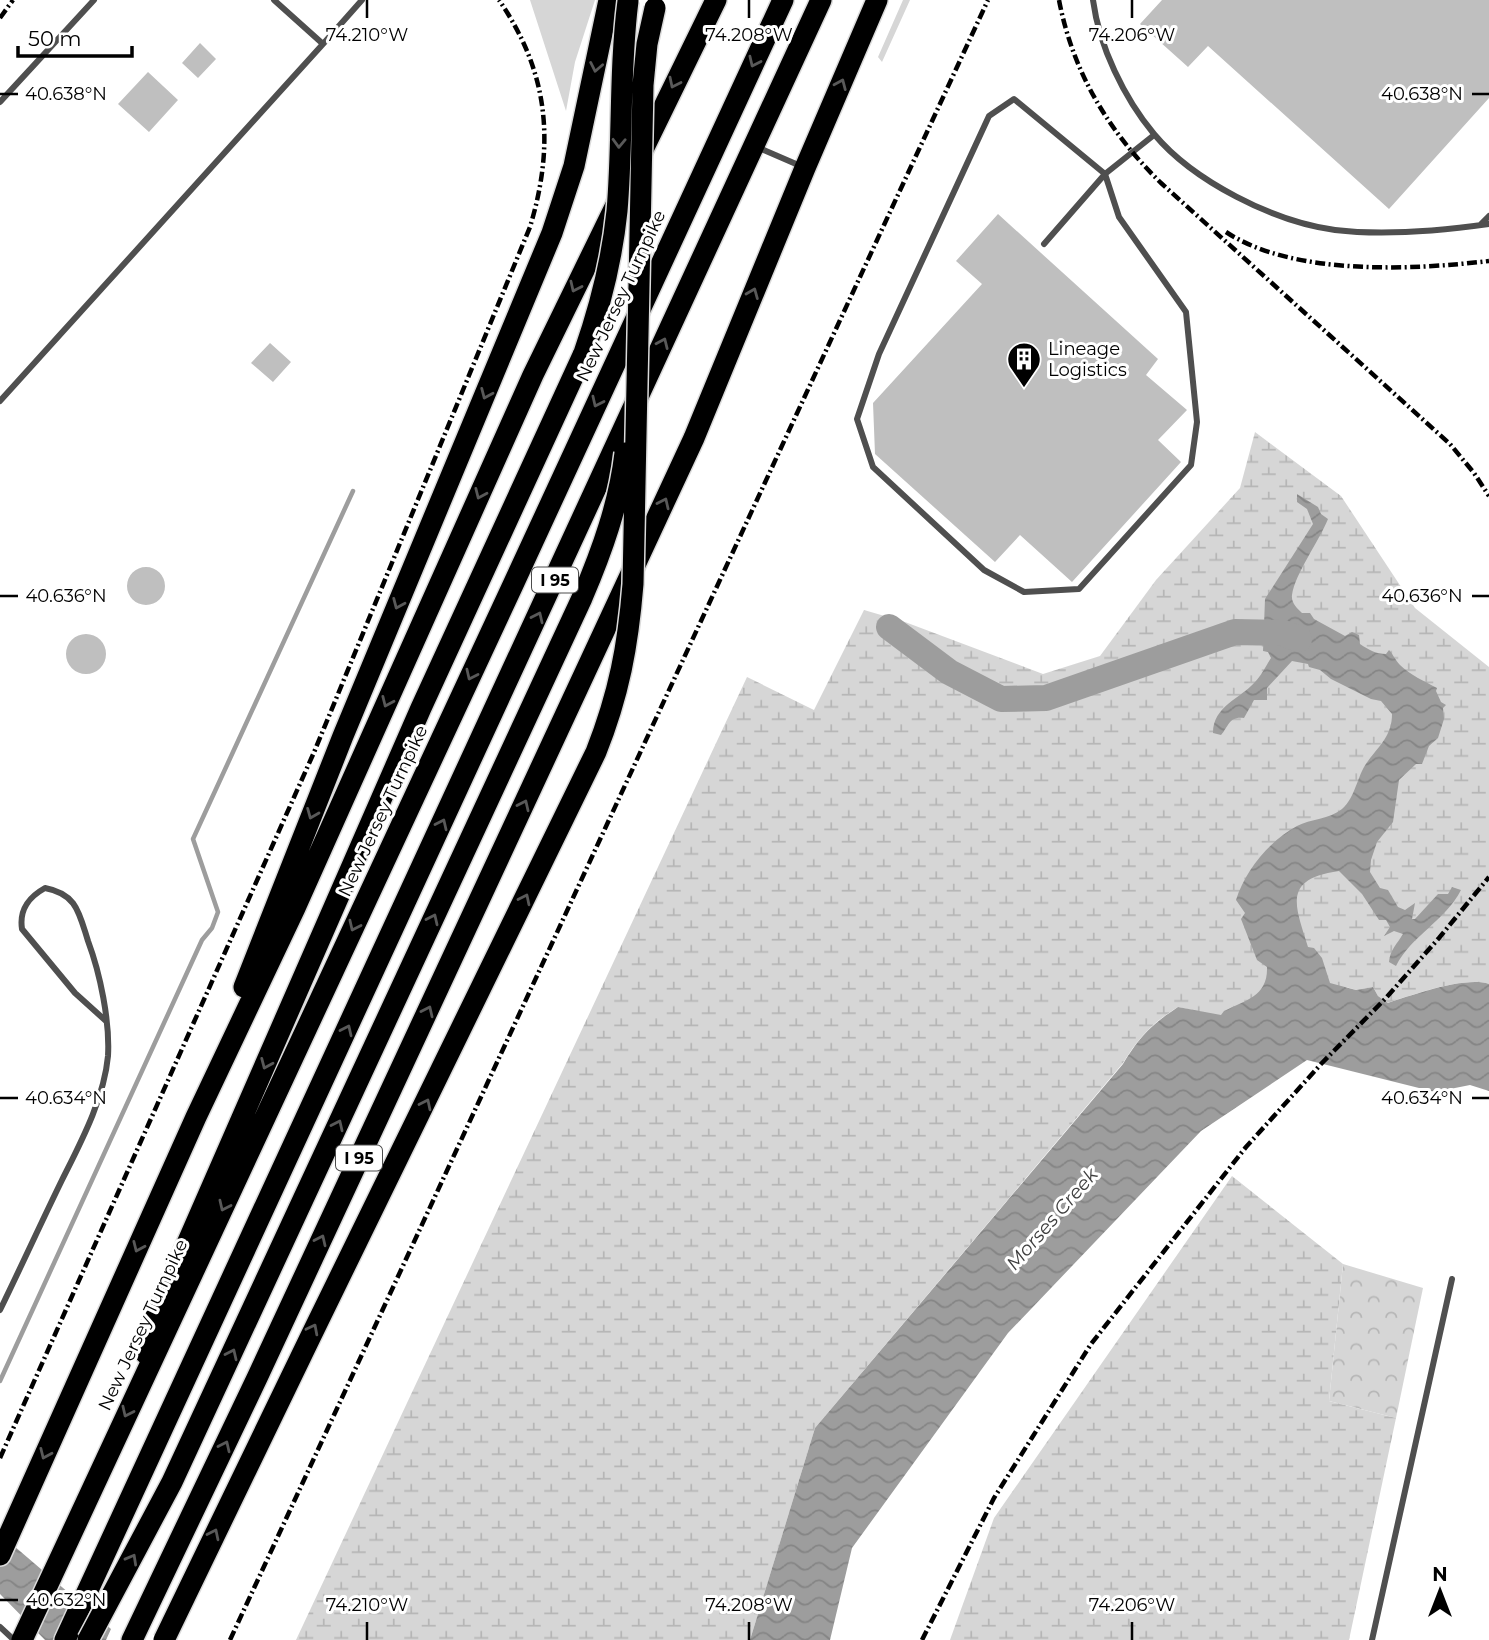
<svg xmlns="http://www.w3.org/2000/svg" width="1489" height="1640" font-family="Montserrat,sans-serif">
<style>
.green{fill:#d6d6d6}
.forest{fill:url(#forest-crowns)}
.wetland{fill:url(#wetland-marsh)}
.water{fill:url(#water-waves)}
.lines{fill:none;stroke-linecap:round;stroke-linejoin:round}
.stream{stroke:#9d9d9d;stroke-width:4.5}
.river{stroke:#9d9d9d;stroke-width:26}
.building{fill:#bfbfbf}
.highway-casing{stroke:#dbdbdb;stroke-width:24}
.lane{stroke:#4f4f4f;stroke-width:6}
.highway{stroke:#000;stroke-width:21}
.rail{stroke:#000;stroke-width:4.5;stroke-dasharray:10 3.5 2 3.5;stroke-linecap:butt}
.highway-bridge-casing{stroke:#dbdbdb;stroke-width:24;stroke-linecap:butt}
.highway-bridge{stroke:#000;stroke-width:21}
.oneway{stroke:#595959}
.ticks{fill:none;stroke:#000;stroke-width:2.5}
.labels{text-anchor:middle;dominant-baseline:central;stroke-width:6;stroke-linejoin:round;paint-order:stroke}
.shield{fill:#fff;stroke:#4c4c4c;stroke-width:2}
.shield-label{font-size:16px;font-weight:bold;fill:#000}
.street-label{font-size:18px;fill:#000;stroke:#fff}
.poi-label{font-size:18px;fill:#000;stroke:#fff;text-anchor:start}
.water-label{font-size:19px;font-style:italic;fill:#3e3e3e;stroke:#fff}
.ticks-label{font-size:18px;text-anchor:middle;fill:#000;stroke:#fff;stroke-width:6;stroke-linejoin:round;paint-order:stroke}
</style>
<defs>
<pattern id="forest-crowns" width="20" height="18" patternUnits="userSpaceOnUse" patternTransform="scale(1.75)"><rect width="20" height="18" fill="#d6d6d6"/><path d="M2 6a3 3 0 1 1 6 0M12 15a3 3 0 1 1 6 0" fill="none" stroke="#b6b6b6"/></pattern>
<pattern id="wetland-marsh" width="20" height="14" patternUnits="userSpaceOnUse" patternTransform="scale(1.75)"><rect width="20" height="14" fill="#d6d6d6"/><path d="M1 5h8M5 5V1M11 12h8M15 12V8" fill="none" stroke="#b6b6b6"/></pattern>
<pattern id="water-waves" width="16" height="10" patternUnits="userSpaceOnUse" patternTransform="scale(1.75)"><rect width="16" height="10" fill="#9d9d9d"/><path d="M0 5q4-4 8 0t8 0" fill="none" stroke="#858585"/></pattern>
</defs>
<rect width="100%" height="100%" fill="#fff"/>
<!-- green -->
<path class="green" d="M530 0H595L575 62 566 111Z
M903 0H910L882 62 878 57Z"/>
<!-- forest -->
<path class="forest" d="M1343 1264 1423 1288 1396 1418 1329 1401Z"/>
<!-- wetland -->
<path class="wetland" d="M1255 432 1341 496 1415 608 1489 667V984C1466 976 1411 995 1388 1003L1378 996 1373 987 1356 990 1346 987 1221 1016 1178 1007C1152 1023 1139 1037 1123 1063L815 1428 750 1640H296L747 677 814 710 864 610 905 622 1043 674 1100 656 1156 580 1240 488Z
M1232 1176 1343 1264 1329 1401 1396 1418 1349 1640H950L994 1518Z"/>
<!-- water -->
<path class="water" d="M1297 494 1318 507 1321 514 1328 519C1319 541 1295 574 1292 595 1291 603 1297 608 1302 613H1310L1314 619 1345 636 1352 632 1359 635 1360 644C1369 650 1376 654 1386 654L1389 650C1393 654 1395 660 1400 665 1410 675 1424 681 1437 688L1436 691 1441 702 1446 705 1443 708 1444 719 1438 738 1429 746 1422 764H1416L1399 780 1393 822 1377 842 1371 860 1370 872 1380 888 1388 890 1398 907 1405 910 1415 903 1412 919H1415L1438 894H1448L1452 887 1461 890C1445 921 1411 936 1396 966L1389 962C1390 950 1397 944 1403 934L1394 931 1384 936 1390 927 1386 920H1379L1362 894 1339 871C1282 879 1295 905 1308 947L1314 948 1322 958 1330 983 1356 990 1373 987 1378 996 1388 1003C1412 995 1466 976 1489 984V1091L1470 1085 1435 1092 1307 1060 1201 1131 1008 1333 852 1548 830 1640H750L815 1428 1123 1064C1140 1036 1151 1025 1178 1007L1221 1015 1224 1011C1246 1000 1268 996 1267 967L1257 960 1241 919 1245 913 1236 900C1245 871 1269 841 1297 826 1310 819 1330 819 1342 809 1356 797 1357 775 1368 761 1380 745 1392 735 1392 714L1381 701 1371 699 1331 679 1320 670 1309 667 1308 664 1292 661 1267 688V700H1254L1244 718C1229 716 1229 726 1221 735L1213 733C1213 706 1240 699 1255 682 1261 676 1266 666 1271 658L1268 652 1263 651 1265 599 1313 524 1307 509 1297 502Z
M0 1534 111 1629 106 1640H45L0 1594Z"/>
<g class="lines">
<!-- stream -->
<path class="stream" d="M0 1381 202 940 212 928 218 912 193 839 353 491"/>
<!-- river -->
<path class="river" d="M889 627 949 672 1001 699 1046 698 1235 632 1283 633 1299 639"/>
</g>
<!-- building -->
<path class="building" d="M1162 0H1489V98L1389 209 1208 46 1188 67 1140 24Z
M200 43 216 59 198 78 182 63Z
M148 72 178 100 149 132 118 104Z
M998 214 1158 359 1146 375 1187 410 1158 440 1181 462 1072 582 1020 535 995 562 875 454 873 403 982 284 956 261Z
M270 343 291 362 273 382 251 363Z
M127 586a19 19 0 1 1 38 0a19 19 0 1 1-38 0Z
M66 654a20 20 0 1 1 40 0a20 20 0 1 1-40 0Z"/>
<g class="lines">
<!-- highway casing -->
<g class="highway-casing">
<path id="highway" d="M244 987 343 736 552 233 574 166 609 0
M146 1354 151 1326 421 708 584 353
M0 1555 196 1117 295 908 533 375 716 0
M22 1640 512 587 783 0
M65 1640 821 0
M132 1640 257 1378 694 438 805 168 877 0"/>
</g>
<!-- lane -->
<path class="lane" d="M1093 0C1099 46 1124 98 1154 134 1193 181 1274 222 1335 230 1385 236 1439 231 1489 224
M323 44 362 0
M1014 99 1105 174 1119 217 1186 312 1197 422 1191 465 1079 589 1024 592 984 570 873 467 857 419 879 354 989 116Z
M0 102 94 0
M759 148 803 167
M1480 225 1489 216
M1044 244 1105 174 1154 135
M0 401 323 44 274 0
M0 1310C21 1267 41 1223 62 1180 81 1142 104 1099 108 1056 110 1021 100 973 88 941 79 913 77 894 45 888 29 897 19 909 22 929L75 993 106 1021
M0 1627 14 1640
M1372 1640 1452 1279"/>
<!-- highway -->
<use href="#highway" class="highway"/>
<!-- rail -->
<path class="rail" d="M1059 0C1073 73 1109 132 1161 183L1450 444 1474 473 1489 496
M0 18 13 0
M1226 232C1293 276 1412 270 1489 261
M0 1458 315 750 530 227C555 144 549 73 499 0
M230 1640 988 0
M922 1640 994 1498 1091 1344 1246 1147 1321 1064 1385 999 1439 938 1489 877"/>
<!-- highway-bridge casing -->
<g class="highway-bridge-casing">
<path id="highway-bridge" d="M584 353C600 307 612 260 617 211 623 141 619 71 628 1
M88 1640 172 1482 582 598C602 551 619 504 625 453
M164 1640C306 1343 452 1049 596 752 619 694 628 646 633 584L643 85 647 44 655 8"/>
</g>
<!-- highway-bridge -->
<use href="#highway-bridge" class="highway-bridge"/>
</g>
<!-- one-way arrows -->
<defs><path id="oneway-chevron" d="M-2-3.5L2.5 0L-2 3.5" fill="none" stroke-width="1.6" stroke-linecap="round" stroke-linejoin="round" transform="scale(1.75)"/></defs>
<g class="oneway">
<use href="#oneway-chevron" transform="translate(754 62) rotate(115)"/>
<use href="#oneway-chevron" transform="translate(596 67) rotate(101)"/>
<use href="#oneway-chevron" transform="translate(674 83) rotate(116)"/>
<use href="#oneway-chevron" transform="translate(841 84) rotate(-67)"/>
<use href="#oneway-chevron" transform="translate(619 143) rotate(92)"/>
<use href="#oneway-chevron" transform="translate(575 287) rotate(115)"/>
<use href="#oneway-chevron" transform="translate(753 293) rotate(-68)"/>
<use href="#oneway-chevron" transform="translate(663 343) rotate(-66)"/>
<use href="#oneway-chevron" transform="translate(486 394) rotate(113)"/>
<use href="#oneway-chevron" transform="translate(597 402) rotate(115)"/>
<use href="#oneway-chevron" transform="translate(480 494) rotate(114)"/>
<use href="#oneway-chevron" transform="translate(664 503) rotate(-65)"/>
<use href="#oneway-chevron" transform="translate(398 604) rotate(113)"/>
<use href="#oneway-chevron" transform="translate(538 617) rotate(-65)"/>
<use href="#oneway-chevron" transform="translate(471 675) rotate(115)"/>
<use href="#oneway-chevron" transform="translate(387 702) rotate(114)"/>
<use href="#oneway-chevron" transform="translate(524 805) rotate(-65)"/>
<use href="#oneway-chevron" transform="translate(312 814) rotate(112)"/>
<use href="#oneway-chevron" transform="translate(442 824) rotate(-65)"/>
<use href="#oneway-chevron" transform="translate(525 899) rotate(-64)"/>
<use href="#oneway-chevron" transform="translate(433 919) rotate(-65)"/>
<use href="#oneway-chevron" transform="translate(354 926) rotate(115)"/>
<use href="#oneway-chevron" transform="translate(428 1011) rotate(-65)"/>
<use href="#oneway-chevron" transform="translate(347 1030) rotate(-65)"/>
<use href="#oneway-chevron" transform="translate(266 1064) rotate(113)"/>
<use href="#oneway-chevron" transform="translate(426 1104) rotate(-64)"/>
<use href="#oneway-chevron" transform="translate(338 1125) rotate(-65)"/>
<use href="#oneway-chevron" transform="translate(224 1206) rotate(115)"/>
<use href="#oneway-chevron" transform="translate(321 1240) rotate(-65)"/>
<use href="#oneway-chevron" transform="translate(138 1247) rotate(114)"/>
<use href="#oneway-chevron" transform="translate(313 1329) rotate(-63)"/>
<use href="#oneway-chevron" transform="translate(232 1354) rotate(-65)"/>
<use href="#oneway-chevron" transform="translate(127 1412) rotate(115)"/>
<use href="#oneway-chevron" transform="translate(225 1446) rotate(-65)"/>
<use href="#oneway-chevron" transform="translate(45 1454) rotate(114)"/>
<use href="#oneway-chevron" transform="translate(214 1534) rotate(-64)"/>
<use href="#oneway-chevron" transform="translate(132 1559) rotate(-61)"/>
</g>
<!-- ticks -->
<path class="ticks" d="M367 0V18M749 0V18M1132 0V18M0 94H18M1472 94H1489M0 596H18M1472 596H1489M0 1098H18M1472 1098H1489M0 1600H18M367 1622V1640M749 1622V1640M1132 1622V1640"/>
<!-- icons -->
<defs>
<g id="building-pin" transform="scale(1.75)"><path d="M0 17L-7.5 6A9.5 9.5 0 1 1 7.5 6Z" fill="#000" stroke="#fff"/><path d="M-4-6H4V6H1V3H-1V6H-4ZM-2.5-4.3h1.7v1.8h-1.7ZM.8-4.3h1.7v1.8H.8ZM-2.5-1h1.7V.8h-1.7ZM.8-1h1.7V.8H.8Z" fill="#fff"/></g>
</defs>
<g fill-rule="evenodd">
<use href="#building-pin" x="1024" y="359"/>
</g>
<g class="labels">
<!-- shield labels -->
<g class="shield">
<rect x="532" y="567.5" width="46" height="25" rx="5"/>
<rect x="336" y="1145.5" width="46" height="25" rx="5"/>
</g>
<g class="shield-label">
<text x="555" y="580">I 95</text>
<text x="359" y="1158">I 95</text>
</g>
<!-- street labels -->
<g class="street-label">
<text transform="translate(621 296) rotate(-65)">New Jersey Turnpike</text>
<text transform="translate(383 811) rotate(-65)">New Jersey Turnpike</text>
<text transform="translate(143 1325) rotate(-65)">New Jersey Turnpike</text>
</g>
<!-- poi labels -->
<g class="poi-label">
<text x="1048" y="349">Lineage<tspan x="1048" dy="21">Logistics</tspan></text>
</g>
<!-- water labels -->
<g class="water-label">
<text transform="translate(1052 1219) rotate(-49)">Morses Creek</text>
</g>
</g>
<g class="ticks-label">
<text x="367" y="41">74.210°W</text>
<text x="749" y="41">74.208°W</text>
<text x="1132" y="41">74.206°W</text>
<text x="66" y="100">40.638°N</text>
<text x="1422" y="100">40.638°N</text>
<text x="66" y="602">40.636°N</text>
<text x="1422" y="602">40.636°N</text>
<text x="66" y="1104">40.634°N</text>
<text x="1422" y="1104">40.634°N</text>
<text x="66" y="1606">40.632°N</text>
<text x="367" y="1611">74.210°W</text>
<text x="749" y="1611">74.208°W</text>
<text x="1132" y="1611">74.206°W</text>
</g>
<!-- north arrow -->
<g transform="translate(1440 1591)" stroke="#ffffff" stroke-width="5" paint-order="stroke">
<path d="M0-5L12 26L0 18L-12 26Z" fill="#000000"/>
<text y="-10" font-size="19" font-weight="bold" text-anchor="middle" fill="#000000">N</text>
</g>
<!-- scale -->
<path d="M18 46v10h114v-10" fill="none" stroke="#000000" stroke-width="3.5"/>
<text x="28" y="46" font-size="21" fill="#000000" stroke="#ffffff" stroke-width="5" paint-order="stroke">50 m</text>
</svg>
